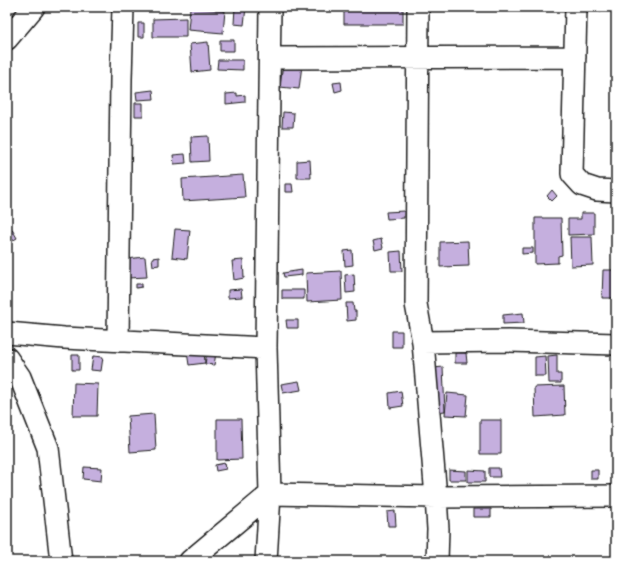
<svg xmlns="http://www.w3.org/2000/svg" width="623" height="568" font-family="Mynerve,sans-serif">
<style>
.building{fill:#c5afde;stroke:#1c1c1c}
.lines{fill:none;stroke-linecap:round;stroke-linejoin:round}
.minor-casing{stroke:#1c1c1c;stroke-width:24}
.minor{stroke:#fff;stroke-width:21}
</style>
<rect width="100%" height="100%" fill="#fff"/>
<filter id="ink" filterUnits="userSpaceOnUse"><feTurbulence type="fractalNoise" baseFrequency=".025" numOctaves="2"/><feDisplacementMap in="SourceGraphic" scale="8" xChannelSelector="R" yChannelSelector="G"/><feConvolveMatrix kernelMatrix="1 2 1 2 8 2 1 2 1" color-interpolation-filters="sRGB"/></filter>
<g filter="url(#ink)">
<!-- building -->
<path class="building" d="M235 7H246L244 25 234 24Z
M344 7H403V24H344Z
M590 7H601V11H590Z
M190 8 225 11 223 33 188 30Z
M186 18V37H153V19Z
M138 23H144V37H138Z
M220 40H234V51H220Z
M208 42 210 70 192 72 190 44Z
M218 60H243V70L217 69Z
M283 63 302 65 299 89 280 87Z
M341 82 342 90 335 92 333 83Z
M153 90 154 99 137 100 136 92Z
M237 93V96L245 95V102L226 104V94Z
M135 103H143V116H135Z
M283 112 294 113 293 127H282Z
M208 136 209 161 192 162 191 137Z
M185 154 186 163 174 164 173 155Z
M310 160 311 178H297V161Z
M243 175 245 197 183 201 182 179Z
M285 184H292L293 192H285Z
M552 190 557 196 552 201 547 196Z
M404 211V218L387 219 386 212Z
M581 213H594V234L568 235V219H581Z
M535 218H561L562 255 558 256V263L535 264Z
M7 221 17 238 7 244Z
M175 229 190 230 187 259 172 257Z
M570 237H592L593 265 571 266Z
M381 239 383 248 375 250 373 241Z
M468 241 469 266 440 267V242Z
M522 248H533V253L522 254Z
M352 250 353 265 345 266 344 251Z
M401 251 402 271H391L390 252Z
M145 257 147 277 128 278 126 259Z
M159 257V265L153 266 152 258Z
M243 260 244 278 234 280 232 261Z
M302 270V275L284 277 283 273Z
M603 270H616V298H602Z
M341 271 342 300 307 302 306 273Z
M354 274 355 292 346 293 345 275Z
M136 284H142V287L136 288Z
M241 289 242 297 228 298V290Z
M282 290H304V299H282Z
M346 303H353L354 311H356V320L347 321Z
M523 313 524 323 503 324V315Z
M286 320H298V328H287Z
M392 331H402V347H392Z
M204 350 205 363 189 365 187 352Z
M207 352 216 353 214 365 205 364Z
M455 353H466L467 363H455Z
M72 355H79V370H72Z
M557 355V374H561V383H549L548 356Z
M93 356 103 357 101 371 91 370Z
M545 356 546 376H535V357Z
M443 367 445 411 436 412 434 368Z
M299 381 301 390 283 393 281 384Z
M74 383 98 384 97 416H73Z
M564 386 565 415 535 417 534 387Z
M401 391 403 406 390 408 389 393Z
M447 393 468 395 466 416 445 415Z
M154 414 156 450 130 452 128 416Z
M217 419H241L242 459 217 460Z
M480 420H501V454H480Z
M225 463 226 469 216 471 215 465Z
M84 467 102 468 101 481 83 479Z
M489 468H499L500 477H489Z
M449 470 466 471V480H449Z
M468 470 485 471V482H468Z
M591 470H598V479H591Z
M473 509H491V517H473Z
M395 511 396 526H388L387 512Z"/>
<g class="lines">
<!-- minor casing -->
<g class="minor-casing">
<path id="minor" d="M418 7 416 304 423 342 436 497 438 529 437 561
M576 7 572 174 582 185 597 190 616 191
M7 39 34 7
M270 58 575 57
M7 333 64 338 266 348
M118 341 121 79 123 7
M423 342 509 341 616 344
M7 358 20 377 48 448 61 561
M190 561 270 494 436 497 616 496
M266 561 270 494 266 348 270 7"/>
</g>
<!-- minor -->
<use href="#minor" class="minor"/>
</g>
</g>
<!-- margin -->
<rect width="623" height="568" fill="none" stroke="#fff" stroke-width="24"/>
<rect x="12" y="12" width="599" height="544" fill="none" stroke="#1c1c1c" stroke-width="1.5" filter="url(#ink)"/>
</svg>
